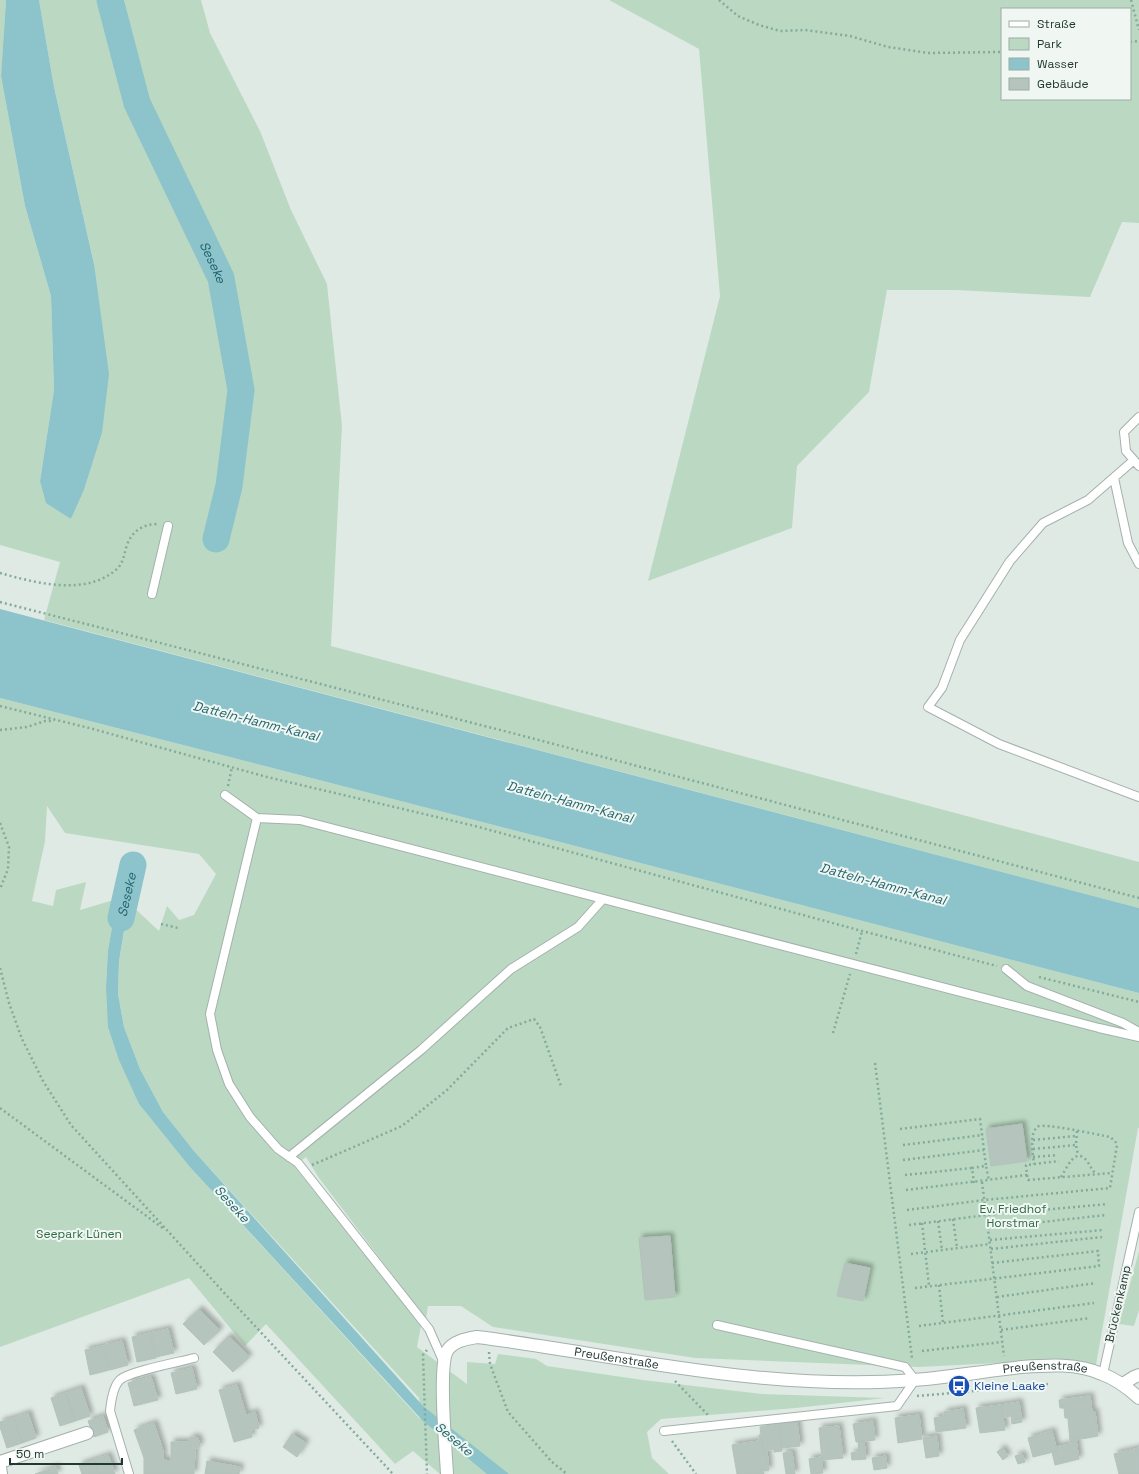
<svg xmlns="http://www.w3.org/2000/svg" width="1139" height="1474" font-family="'Space Grotesk',sans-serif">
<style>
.green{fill:#bbd9c2;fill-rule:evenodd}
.water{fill:#8dc3ca}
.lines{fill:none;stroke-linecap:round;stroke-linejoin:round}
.river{stroke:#8dc3ca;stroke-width:27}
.building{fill:#b6c4be;stroke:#b3c2bc;filter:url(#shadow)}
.lane-casing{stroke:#a4b1ac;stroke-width:10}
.street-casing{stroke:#a4b1ac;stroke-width:14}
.path{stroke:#84aa9c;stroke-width:2.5;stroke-dasharray:2 3;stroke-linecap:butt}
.lane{stroke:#fff;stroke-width:8}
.street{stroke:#fff;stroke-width:12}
.labels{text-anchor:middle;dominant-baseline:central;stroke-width:4;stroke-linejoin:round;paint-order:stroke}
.park-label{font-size:12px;fill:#316b45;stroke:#f0f7f3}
.street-label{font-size:12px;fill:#233832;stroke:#f0f7f3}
.transit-label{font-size:12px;fill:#164399;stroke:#f0f7f3;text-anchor:start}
.water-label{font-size:13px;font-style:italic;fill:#23656e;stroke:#f0f7f3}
</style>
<defs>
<filter id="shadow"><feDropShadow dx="3.5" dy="-3.5" stdDeviation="2" flood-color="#0004"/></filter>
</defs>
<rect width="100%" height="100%" fill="#e0eae5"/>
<!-- green -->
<path class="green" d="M0 0H6L1 76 25 206 51 296 54 390 40 481 71 519 84 490 102 433 94 264 54 87 39 0H201L210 33 260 131 291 210 327 284 342 426 331 646 1139 862V908L44 620 60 562 0 545Z
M609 0H1139V223L1122 222 1090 297 956 290H887L869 392 797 466 792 528 648 581 720 296 699 49ZM1002 9H1130V99H1002Z
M0 698 560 842 1139 993V1128H1138L1096 1365 1059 1360 919 1367 695 1358 493 1327 461 1306H428L426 1319 319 1178 306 1157 294 1166 421 1326 417 1347 467 1384V1362L495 1364 498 1354 536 1359 547 1366 643 1380 762 1394 885 1398 796 1408 661 1419 647 1432 652 1458 669 1474H440L413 1451 395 1464 266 1324 245 1346 189 1278 0 1347ZM47 806 65 833 199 854 216 874 194 915 179 920 167 906 159 931 129 903 119 961 118 994 124 1027 140 1069 163 1112 194 1151 419 1398 420 1419 189 1166 139 1104 106 986 108 950 117 899 80 910 86 882 56 890 53 906 32 901 45 841Z
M1139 1251V1310L1134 1326 1119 1324Z"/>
<!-- water -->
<path class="water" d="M6 0H39L54 87 94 264 109 374 102 433 84 490 71 519 46 503 40 481 54 390 51 296 25 206 1 76Z
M0 609 1139 908V993L560 842 0 698Z
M125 881 132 883 119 961 118 994 124 1027 140 1069 163 1112 194 1151 423 1406 509 1474H487L423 1421 189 1166 139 1104 119 1060 108 1027 106 986 108 950 117 899 122 895Z"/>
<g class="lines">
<!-- river -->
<g class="river">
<path id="s1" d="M110 0 137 103 221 278 241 390 229 486 216 539"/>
<path id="s2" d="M121 918 133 865"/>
</g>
</g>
<!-- building -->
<path class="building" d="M1022 1124 1027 1161 991 1166 986 1129Z
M670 1236 675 1297 645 1300 639 1238Z
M845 1263 870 1268 863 1301 837 1296Z
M199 1309 220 1330 204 1345 183 1324Z
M168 1329 174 1353 156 1357 150 1333Z
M150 1333 156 1358 137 1362 132 1337Z
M229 1336 249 1357 233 1372 213 1352Z
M122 1341 128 1365 110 1370 104 1345Z
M103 1346 109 1370 90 1375 85 1350Z
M192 1368 197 1389 176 1394 171 1373Z
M151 1377 158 1400 134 1406 128 1383Z
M237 1385 246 1415 255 1412 259 1428 251 1430 252 1437 234 1442 219 1390Z
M81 1388 90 1416 75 1421 66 1393Z
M66 1393 75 1421 60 1426 51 1398Z
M1090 1396 1092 1412H1095L1098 1436 1070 1441 1068 1418H1065L1064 1408H1060L1059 1400Z
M1019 1402 1022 1422 1012 1424 1011 1416 1003 1417 1001 1405Z
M1001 1405 1005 1430 980 1433 976 1408Z
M963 1409 966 1428 936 1432 934 1418 944 1416V1412Z
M28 1413 36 1438 22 1443 14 1418Z
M919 1415 922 1439 898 1443 895 1418Z
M103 1416 108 1432 94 1437 88 1421Z
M14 1418 22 1443 7 1448 0 1427V1422Z
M873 1421 875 1440 856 1442 853 1424Z
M797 1422 800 1446 782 1448 779 1424Z
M154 1423 163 1451V1460L171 1461V1442H188L190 1438 194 1437 198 1438 200 1444 199 1447 195 1449 194 1474H144V1458L134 1430Z
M779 1424 782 1451 774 1452V1449L763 1451 760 1427Z
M839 1426 843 1458 822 1460 819 1428Z
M1052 1431 1057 1451 1033 1457 1028 1438Z
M292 1434 306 1443 297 1457 283 1447Z
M759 1435H761L763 1452 767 1451 769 1470 763 1471 764 1474H737L732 1445 759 1441Z
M937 1436 939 1456 926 1458 923 1438Z
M1076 1440 1079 1459 1055 1465 1052 1452 1057 1451 1056 1447 1070 1444V1441Z
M864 1441 866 1459 852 1460 851 1453 859 1452 858 1442Z
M1002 1448 1008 1456 1003 1460 997 1452Z
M1139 1448V1474H1119L1114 1454Z
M792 1452 795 1474H786L783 1453Z
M1022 1454 1025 1462 1018 1464 1015 1456Z
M108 1455 115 1474H99L94 1460Z
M886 1456 887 1468 874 1470 872 1458Z
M821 1457 823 1473 811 1474 809 1459Z
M94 1460 99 1474H82L79 1465Z
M207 1461 240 1467 239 1474H205Z
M56 1467 58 1474H35Z"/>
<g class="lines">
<!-- lane casing -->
<g class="lane-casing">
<path id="lane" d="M1139 417 1124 432 1126 451 1139 466
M1134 460 1088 500 1043 523 1010 561 960 640 942 688 928 707 999 744 1139 797
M1114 478 1128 543 1139 564
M152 594 168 526
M225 795 257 818 210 1014 217 1050 229 1084 250 1117 278 1149 298 1163 429 1329 444 1363
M257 818 300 820 1099 1028 1139 1037
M1006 969 1027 986 1123 1023 1139 1032
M289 1157 421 1050 511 969 578 927 603 899
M1103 1374 1139 1212
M664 1431 897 1406 915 1380 905 1367 717 1325
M129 1474 110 1411C111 1401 113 1385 121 1379 131 1371 179 1362 194 1358"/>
</g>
<!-- street casing -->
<g class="street-casing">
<g id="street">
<path d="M1123 1384 1134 1377 1139 1375"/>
<path d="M0 1462 87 1433"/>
<path d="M0 1467 1 1474"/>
<path id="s3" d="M447 1474C446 1452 438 1367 447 1351 453 1341 466 1339 477 1337 511 1341 544 1347 578 1352 689 1370 801 1389 914 1380 950 1377 986 1371 1022 1367 1049 1365 1077 1363 1102 1374 1116 1379 1128 1388 1139 1398"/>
</g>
</g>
<!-- path -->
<path class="path" d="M719 0 738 16 759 25 780 31 805 30 850 36 888 47 928 53 1002 52
M1131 0 1139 30
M1130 42 1139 41
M0 573C36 583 87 597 118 568 124 561 124 553 127 545 132 531 143 524 158 524
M0 602 512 733 1139 898
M0 706 93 729 267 777 475 826 862 931 997 966
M0 730 27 727 45 721H54
M228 786 232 767
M0 823 9 847 8 869 0 889
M161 924 178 928
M856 954 862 931
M0 968 9 1003 22 1039 43 1081 71 1125 227 1296 393 1474
M1039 977 1139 1002
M833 1033 850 974
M875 1063 912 1358
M0 1108 164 1229
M900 1129 980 1119 986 1166
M1077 1131 1076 1145 1078 1155
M1033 1140 1076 1136
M903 1145 983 1135
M1033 1149 1076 1145
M1033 1157 1058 1155
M903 1160 984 1150
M312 1165 402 1126 447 1090 508 1028 534 1019 540 1027 561 1086
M905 1175 972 1168
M1027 1175 1028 1180 1112 1173
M1061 1177C1067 1168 1075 1146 1087 1161 1090 1166 1092 1170 1096 1174
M982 1182 1004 1356
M974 1183 972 1168 986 1166 989 1181
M906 1190 1027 1175 1026 1165 1059 1161
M907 1210 984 1200 1110 1188 1117 1145 1115 1141 1110 1137C1099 1135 1042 1122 1037 1127 1029 1135 1033 1154 1034 1164
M953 1219 957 1248
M938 1221 942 1250
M922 1223 929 1286
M909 1225 986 1215 1108 1204
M988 1228 1106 1215
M990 1240 1103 1230
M991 1249 1102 1237
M911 1254 990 1244
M939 1285 943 1323
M915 1288 1099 1266 1098 1251 992 1263
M997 1297 1096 1283
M919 1326 1094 1303
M1001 1330 1090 1318
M427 1350 423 1355 427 1474
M922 1351 1002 1342
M489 1352 490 1364 508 1412 552 1462 567 1474
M675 1381 708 1415
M917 1396 953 1393 1048 1384
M672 1441 696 1474"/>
<!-- lane -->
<use href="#lane" class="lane"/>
<!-- street -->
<use href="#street" class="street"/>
</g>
<!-- icons -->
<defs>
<g id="bus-disc" transform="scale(1.15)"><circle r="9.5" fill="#1a4fb4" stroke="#f0f7f3"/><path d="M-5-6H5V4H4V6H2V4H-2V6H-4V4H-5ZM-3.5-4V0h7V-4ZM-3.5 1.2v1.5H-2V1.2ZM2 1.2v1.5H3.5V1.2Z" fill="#fff"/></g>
</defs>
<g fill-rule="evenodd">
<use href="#bus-disc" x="959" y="1386"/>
</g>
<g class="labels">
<!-- park labels -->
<g class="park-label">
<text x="1013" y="1209">Ev. Friedhof<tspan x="1013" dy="14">Horstmar</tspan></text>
<text x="79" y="1234">Seepark Lünen</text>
</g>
<!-- street labels -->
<g class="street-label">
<text transform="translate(1118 1304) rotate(-77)">Brückenkamp</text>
<text stroke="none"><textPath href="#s3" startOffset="299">Preußenstraße</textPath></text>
<text stroke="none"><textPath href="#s3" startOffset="730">Preußenstraße</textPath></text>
</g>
<!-- transit labels -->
<g class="transit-label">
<text x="974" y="1386">Kleine Laake</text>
</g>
<!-- water labels -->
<g class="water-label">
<text stroke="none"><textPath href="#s1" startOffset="283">Seseke</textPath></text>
<text transform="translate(256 721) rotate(14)">Datteln-Hamm-Kanal</text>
<text transform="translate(570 802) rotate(15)">Datteln-Hamm-Kanal</text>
<text transform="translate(883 884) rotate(15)">Datteln-Hamm-Kanal</text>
<text stroke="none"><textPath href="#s2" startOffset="24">Seseke</textPath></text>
<text transform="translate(232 1204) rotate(48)">Seseke</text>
<text transform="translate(454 1439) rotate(40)">Seseke</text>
</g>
</g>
<!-- legend -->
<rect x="1001" y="8" width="130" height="92" fill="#f0f7f3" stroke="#9eaba6"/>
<rect x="1009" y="21" width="20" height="6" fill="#ffffff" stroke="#9eaba6"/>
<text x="1037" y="28" font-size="12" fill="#233832">Straße</text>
<rect x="1009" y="38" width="20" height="12" fill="#bbd9c2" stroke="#9eaba6"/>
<text x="1037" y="48" font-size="12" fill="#233832">Park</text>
<rect x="1009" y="58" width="20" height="12" fill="#8dc3ca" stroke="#9eaba6"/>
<text x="1037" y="68" font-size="12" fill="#233832">Wasser</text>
<rect x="1009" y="78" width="20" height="12" fill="#b6c4be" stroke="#9eaba6"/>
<text x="1037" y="88" font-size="12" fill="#233832">Gebäude</text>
<!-- scale -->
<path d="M10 1458v6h112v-6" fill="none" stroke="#233832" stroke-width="2"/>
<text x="16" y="1458" font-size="12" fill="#233832" stroke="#f0f7f3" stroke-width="3" paint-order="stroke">50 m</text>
</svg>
